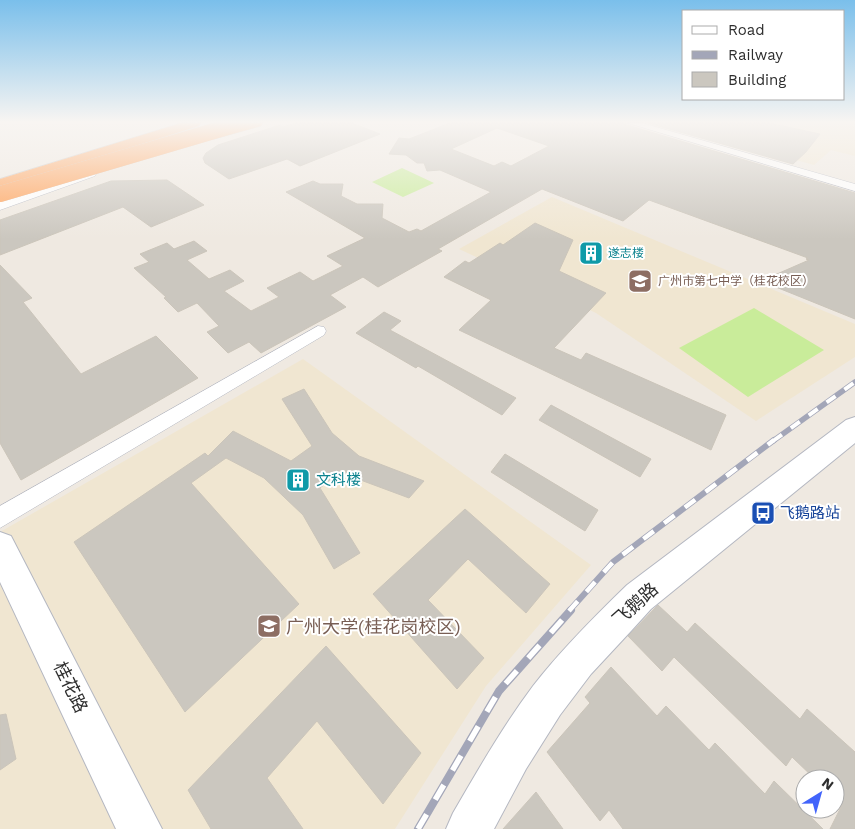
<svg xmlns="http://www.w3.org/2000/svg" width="855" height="829" font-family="'Work Sans','Noto Sans SC',sans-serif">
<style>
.education{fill:#f0e6d1}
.pitch{fill:#c9ec9a}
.building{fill:#cbc7bf;stroke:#cbc5ba;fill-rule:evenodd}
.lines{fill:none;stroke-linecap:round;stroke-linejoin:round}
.street-casing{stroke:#b4b7c1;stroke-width:1}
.secondary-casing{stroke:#b4b7c1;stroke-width:2}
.highway-casing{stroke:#c9c9c9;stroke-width:1}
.street{fill:#fff;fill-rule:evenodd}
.secondary{fill:#fff;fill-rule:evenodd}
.highway{fill:#ffa35c;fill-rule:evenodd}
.rail-far2-casing{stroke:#a3a6b8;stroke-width:5.5}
.rail-far1-casing{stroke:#a3a6b8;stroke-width:6}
.rail-casing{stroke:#a3a6b8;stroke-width:8}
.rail-far2{stroke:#fff;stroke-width:4;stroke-dasharray:11;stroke-linecap:butt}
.rail-far1{stroke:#fff;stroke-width:4.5;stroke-dasharray:13;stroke-linecap:butt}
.rail{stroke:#fff;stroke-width:5.5;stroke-dasharray:17;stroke-linecap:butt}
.highway-bridge-casing{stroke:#c9c9c9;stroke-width:16;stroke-linecap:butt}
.highway-bridge{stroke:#ffa35c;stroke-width:16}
.labels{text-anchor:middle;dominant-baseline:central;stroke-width:4;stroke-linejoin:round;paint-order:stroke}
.far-culture-label{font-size:12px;fill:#0d838f;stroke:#fff;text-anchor:start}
.far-education-label{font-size:12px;fill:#785e54;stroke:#fff;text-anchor:start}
.culture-label{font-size:15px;fill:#0d838f;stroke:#fff;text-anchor:start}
.transit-label{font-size:15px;fill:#164399;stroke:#fff;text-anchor:start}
.near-street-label{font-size:18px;fill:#2e2e2e;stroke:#fff}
.near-education-label{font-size:18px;fill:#785e54;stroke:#fff;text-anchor:start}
</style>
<rect width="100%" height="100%" fill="#efe9e1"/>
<!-- education -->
<path class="education" d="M696 123H855V156L831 150 814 165 689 130 698 123Z
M552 197 855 324V357L756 421 596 313 459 249Z
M303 359 591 565 486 686 395 829H0V532Z"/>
<!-- pitch -->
<path class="pitch" d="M402 168 434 183 403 197 372 182Z
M754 308 824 350 748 397 679 348Z"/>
<!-- building -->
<path class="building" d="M295 123H352L380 134 300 166 287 159 229 179 205 163 203 158 206 153 218 145 280 125 283 127Z
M450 123H626L627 125 855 193V319L761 281 809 260 806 259 808 258 649 200 623 221 542 189 438 249 442 251 378 287 363 277 330 295 346 307 261 353 249 342 228 353 207 332 219 326 197 303 178 312 164 298 166 297 134 268 149 262 140 254 167 243 174 249 194 241 207 251 187 260 209 279 230 270 244 281 224 291 251 311 279 297 267 288 300 272 313 281 343 266 327 256 365 238 286 192 313 181 320 184H343L341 196 357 204H383L382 218 409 232 417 229 421 231 491 192 440 170 427 171 424 163H417L406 155 389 154 399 138 409 139ZM497 128 549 146 511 166 502 162 494 166 451 149Z
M648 123H769L820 134 806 152 793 164Z
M167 180 204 205 151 227 123 207 0 255V220L111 181Z
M535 223 573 240 559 271 606 293 554 348 581 360 586 353 726 415 711 450 459 330 491 300 444 277 465 261 469 263 500 243 503 245Z
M0 265 32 298 23 302 81 374 156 336 198 378 21 480 0 443Z
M384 312 401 321 390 330 516 398 502 415 418 366 416 368 356 333Z
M304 389 332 433 359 456 424 481 409 498 339 472 320 488 360 553 334 569 303 515 264 478 226 458 191 483 299 604 185 712 74 542 205 453 208 456 233 431 291 461 312 446 282 399Z
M551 405 651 459 640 477 539 420Z
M505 454 598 510 585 531 491 472Z
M465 509 550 584 526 613 468 559 428 600 484 658 457 689 373 594Z
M658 605 687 632 695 623 800 719 807 709 855 752V829H830L842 805 835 798V779H815L792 757 786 766 674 657 662 671 628 636Z
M326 646 421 753 383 804 317 721 267 778 303 829H211L188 790Z
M611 667 657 716 666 706 709 750 715 743 765 794 774 781 823 829H623L609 810 600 821 547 752 590 703 585 697Z
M6 714 16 759 0 770V715Z
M536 792 563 829H503Z"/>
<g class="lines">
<!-- street casing -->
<g class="street-casing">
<path id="street" d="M628 123H642L855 184V191Z
M91 171 95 172 96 174 95 176 0 210V202Z
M318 326 324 327 326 331 324 335 0 528V506Z"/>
</g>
<!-- secondary casing -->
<g class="secondary-casing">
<path id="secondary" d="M855 417V443L651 609 631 631 591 674 560 715 526 769 494 829H446L453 813C478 770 503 726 533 686 561 650 594 617 627 585L846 420Z
M0 532 11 536 162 829H116L0 582Z"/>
</g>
<!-- highway casing -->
<g class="highway-casing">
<path id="highway" d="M181 123H201L199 126 0 189V179Z
M242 123H263L261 126 214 139 209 138 207 135 209 132Z"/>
</g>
<!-- street -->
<use href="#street" class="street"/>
<!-- secondary -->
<use href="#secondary" class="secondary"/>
<!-- highway -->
<use href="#highway" class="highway"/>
<!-- rail-far2 casing -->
<g class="rail-far2-casing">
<path id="rail-far2" d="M773 441 855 382"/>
</g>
<!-- rail-far1 casing -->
<g class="rail-far1-casing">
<path id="rail-far1" d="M569 611 613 562 774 440"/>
</g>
<!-- rail casing -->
<g class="rail-casing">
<path id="rail" d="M418 829 499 691 571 610"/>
</g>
<!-- rail-far2 -->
<use href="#rail-far2" class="rail-far2"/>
<!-- rail-far1 -->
<use href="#rail-far1" class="rail-far1"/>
<!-- rail -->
<use href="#rail" class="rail"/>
<!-- highway-bridge casing -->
<g class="highway-bridge-casing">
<path id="highway-bridge" d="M0 194 241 123"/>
</g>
<!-- highway-bridge -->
<use href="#highway-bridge" class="highway-bridge"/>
</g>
<!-- sky -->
<linearGradient id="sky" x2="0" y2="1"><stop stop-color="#7abfeb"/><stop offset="0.51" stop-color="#f8f5f2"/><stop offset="1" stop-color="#f8f5f2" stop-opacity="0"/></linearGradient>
<rect width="855" height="239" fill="url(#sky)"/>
<!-- icons -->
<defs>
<g id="building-square" transform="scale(1.25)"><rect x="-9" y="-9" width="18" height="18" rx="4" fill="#0f9aa8" stroke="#fff"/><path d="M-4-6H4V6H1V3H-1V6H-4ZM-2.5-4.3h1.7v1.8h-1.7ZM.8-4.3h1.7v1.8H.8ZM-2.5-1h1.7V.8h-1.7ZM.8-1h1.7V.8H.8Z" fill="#fff"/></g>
<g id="school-square" transform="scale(1.25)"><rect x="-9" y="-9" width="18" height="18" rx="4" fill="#8d6e63" stroke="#fff"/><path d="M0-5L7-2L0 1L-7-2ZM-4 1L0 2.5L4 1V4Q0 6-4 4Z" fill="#fff"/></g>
<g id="bus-square" transform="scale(1.25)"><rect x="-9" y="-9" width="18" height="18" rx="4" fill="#1a4fb4" stroke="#fff"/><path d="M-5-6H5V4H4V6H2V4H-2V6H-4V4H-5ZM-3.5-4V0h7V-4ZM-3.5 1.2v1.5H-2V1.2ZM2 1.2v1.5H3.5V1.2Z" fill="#fff"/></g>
<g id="university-square" transform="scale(1.25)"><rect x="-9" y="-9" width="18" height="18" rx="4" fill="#8d6e63" stroke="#fff"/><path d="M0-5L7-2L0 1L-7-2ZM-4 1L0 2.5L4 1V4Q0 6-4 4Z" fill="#fff"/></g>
</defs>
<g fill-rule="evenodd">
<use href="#building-square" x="591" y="253"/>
<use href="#school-square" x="640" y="281"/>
<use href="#building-square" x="298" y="480"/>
<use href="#bus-square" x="763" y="513"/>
<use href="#university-square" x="269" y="626"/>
</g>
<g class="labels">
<!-- far-culture labels -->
<g class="far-culture-label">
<text x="608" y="253">遂志楼</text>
</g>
<!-- far-education labels -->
<g class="far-education-label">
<text x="658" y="281">广州市第七中学（桂花校区）</text>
</g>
<!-- culture labels -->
<g class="culture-label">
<text x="316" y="480">文科楼</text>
</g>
<!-- transit labels -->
<g class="transit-label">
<text x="780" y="513">飞鹅路站</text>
</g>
<!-- near-street labels -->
<g class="near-street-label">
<text transform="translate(635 604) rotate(-42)">飞鹅路</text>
<text transform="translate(71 687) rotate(64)">桂花路</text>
</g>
<!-- near-education labels -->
<g class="near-education-label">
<text x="286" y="626">广州大学(桂花岗校区)</text>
</g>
</g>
<!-- legend -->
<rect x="682" y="10" width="162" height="90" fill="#ffffff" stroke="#ababab"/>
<rect x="692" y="26" width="25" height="8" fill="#ffffff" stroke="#ababab"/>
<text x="728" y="35" font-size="15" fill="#2e2e2e">Road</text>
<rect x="692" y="51" width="25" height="8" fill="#a3a6b8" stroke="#ababab"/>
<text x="728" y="60" font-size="15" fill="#2e2e2e">Railway</text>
<rect x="692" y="72" width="25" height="15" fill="#cbc7bf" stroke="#ababab"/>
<text x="728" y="85" font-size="15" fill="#2e2e2e">Building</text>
<!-- north arrow -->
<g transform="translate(820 794) rotate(37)"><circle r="24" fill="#ffffff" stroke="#ababab"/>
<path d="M0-4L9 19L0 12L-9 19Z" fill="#4264fb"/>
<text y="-8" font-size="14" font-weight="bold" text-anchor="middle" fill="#2e2e2e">N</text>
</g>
</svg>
